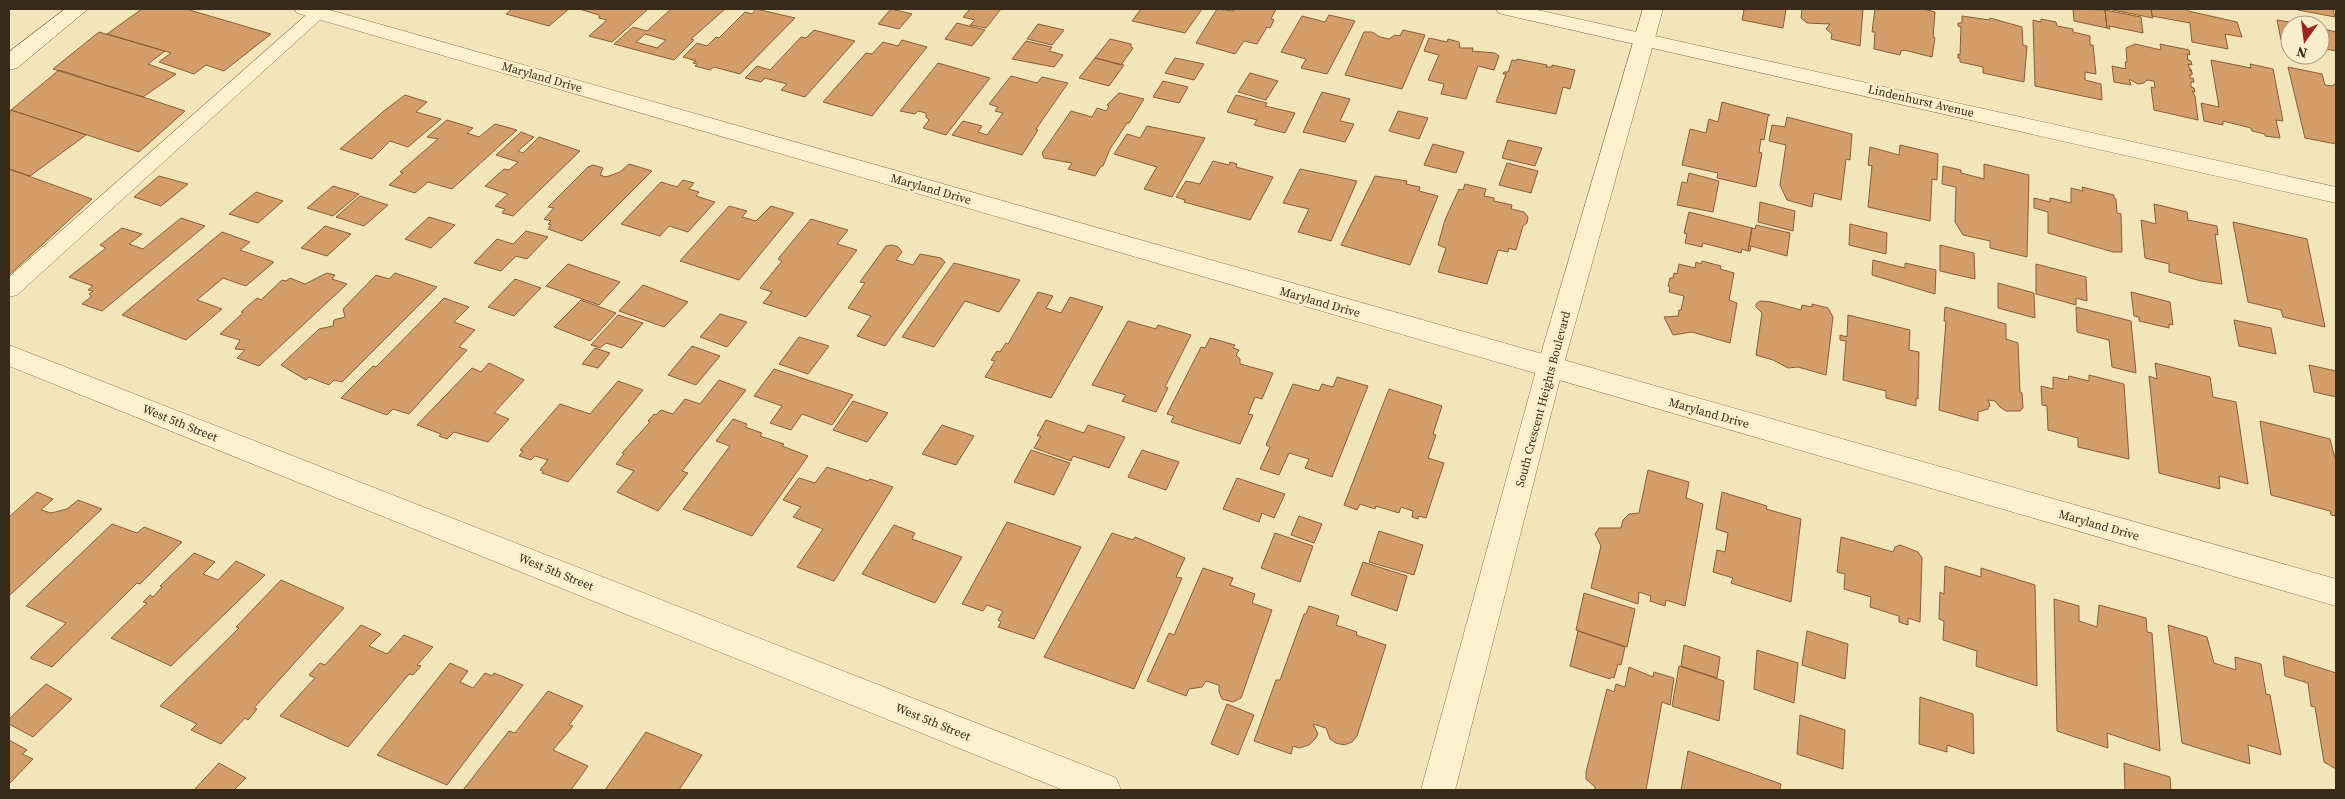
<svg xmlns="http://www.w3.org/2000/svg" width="2345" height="799" font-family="'Source Serif 4',serif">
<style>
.building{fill:#d49e6b;stroke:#8b5d36;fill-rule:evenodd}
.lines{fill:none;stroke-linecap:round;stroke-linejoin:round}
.service-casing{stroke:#8a7353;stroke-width:1}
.minor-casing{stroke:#8a7353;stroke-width:1}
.tertiary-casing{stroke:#8a7353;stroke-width:1}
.secondary-casing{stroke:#6b5436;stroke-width:1}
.service{fill:#fcf1cd;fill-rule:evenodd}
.minor{fill:#fcf1cd;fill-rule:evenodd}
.tertiary{fill:#fcf1cd;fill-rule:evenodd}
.secondary{fill:#fcf1cd;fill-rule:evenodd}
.labels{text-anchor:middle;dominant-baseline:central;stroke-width:5;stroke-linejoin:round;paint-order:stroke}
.street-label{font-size:12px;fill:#372a19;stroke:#f8eeca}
</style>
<rect width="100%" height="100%" fill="#f2e5b9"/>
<!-- building -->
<path class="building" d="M142 9H186L271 34 224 71 206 65 194 74 159 62 171 53 107 34Z
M512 9H569L549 26 506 14Z
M579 9H648L612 42 589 36 607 20 599 18V15Z
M671 9H725L691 39 694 40 674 60 614 44 633 27 647 31ZM645 34 666 40 657 48 636 42Z
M756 9 795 18 740 74 714 67 710 70 695 66 697 64 693 63 696 61 683 57 697 43 707 46 716 37 719 38 745 12 752 14Z
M891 9 912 14 899 29 878 24Z
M970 9H1001L986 28 970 25 975 20 963 17Z
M1141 9H1202L1185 33 1132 21Z
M1217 9 1233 11 1234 9H1276L1271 19 1274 20 1270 28 1267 27 1257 44 1244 41 1235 54 1196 43Z
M1739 9H1786L1783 28 1742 20 1744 10Z
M1802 9H1863L1860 46 1831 39 1832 34 1826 29 1830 24 1807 23 1801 18Z
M1875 9H1924L1935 12 1933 37 1935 38 1932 57 1904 50 1901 51 1900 55 1874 49 1875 32H1872Z
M2073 9 2105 10 2107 28 2074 21Z
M2108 9H2151L2153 18Z
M2151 9H2187L2188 11 2237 22 2242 37 2225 34 2228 49 2192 42 2190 23 2152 16Z
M2298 9H2333L2335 17 2298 10Z
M2105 10 2141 17 2143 33 2109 26 2110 29 2107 28Z
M1329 15 1355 21 1327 74 1301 68 1306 59 1281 52 1302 16 1325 22Z
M1962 16 1990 20V18L2022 27 2023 45 2027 46 2024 82 1983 73V67L1960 62V58H1958V54L1960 55 1961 27 1958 26V23H1962Z
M2041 19 2056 22 2057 26 2073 29V32L2090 36V45H2093L2096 74 2085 72V80L2101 84 2102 100 2035 86 2033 20 2041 22Z
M2277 20 2283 21 2306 25H2290V42L2281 40Z
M957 23 985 30 972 46 945 39Z
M1038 24 1064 30 1052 45 1027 39Z
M2320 28 2336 32V51L2320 48Z
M814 30 855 41 805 97 781 90 787 84 765 78 761 82 745 78 757 66 770 70 801 37 806 38Z
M1403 30 1425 35 1402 89 1345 75 1364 32H1372L1380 37 1389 39 1395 35 1400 36Z
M99 32 165 51 148 64 176 74 143 97 53 69Z
M1429 38 1447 42 1448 39 1459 42 1460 48H1473L1472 51 1495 53 1499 56 1494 70 1478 66 1466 99 1441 94 1444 84 1428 80 1439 55 1424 51Z
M1110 39 1131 44V47L1133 48 1121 65 1095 58Z
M902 40 927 47 872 116 823 102 866 53 872 54 883 42 898 46Z
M1026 41 1052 47 1049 51 1063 55 1054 67 1012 59Z
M2135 44 2161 50 2160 44 2189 50 2190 55 2187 54 2188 60 2191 61 2192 65 2188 64 2189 67 2192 71 2189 70 2192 72V75L2190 74V78H2193L2194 82H2191V87L2194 88 2195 92 2192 91 2195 96 2198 120 2154 110 2151 87 2155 88 2154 81 2147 80 2144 83 2138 84 2129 79 2131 85 2114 82 2112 66 2126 69 2125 62H2127L2126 48Z
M1095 58 1124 65 1109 86 1079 78Z
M1175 58 1204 64 1194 80 1165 73Z
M1517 59 1547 65 1546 67H1552V65L1575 70 1570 89 1563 87 1556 114 1496 102 1506 74H1503L1504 72H1508L1512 60 1516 61Z
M2211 60 2251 68 2250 64 2273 69 2283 121 2276 120 2280 138 2265 136V134L2252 131 2251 128 2223 121V125L2204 121 2201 103 2219 107Z
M938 63 990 78 946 135 923 128 929 120 926 117V113L918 111 915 114 900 111Z
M2288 67 2322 74 2325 85 2332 86 2336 83V144L2305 138Z
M59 70 143 97 185 111 139 152 11 110Z
M1250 73 1278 81 1266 100 1238 92Z
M1011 76 1037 83 1042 77 1068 83 1036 129 1038 130 1022 155 952 135 963 121 982 126 978 132 987 135 1003 113 995 111 998 107 989 104Z
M1163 81 1188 87 1179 103 1153 97Z
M1322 92 1350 99 1340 121 1354 124 1345 142 1303 132Z
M1119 93 1144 99 1129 123H1127L1110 149 1103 166H1101L1095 176 1068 169 1072 163 1044 158 1042 153 1071 111 1092 117 1097 108 1106 111 1109 106 1107 105Z
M405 95 427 102 416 112 441 119 408 147 390 141 372 159 340 149 385 110Z
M1236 95 1267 103 1265 106 1295 113 1285 133 1254 125 1257 120 1227 112Z
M1722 102 1770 115 1768 116 1764 140 1761 139 1759 152 1762 153 1756 187 1717 178 1718 173 1682 165 1690 129 1706 133 1709 119 1718 122Z
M11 110 86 135 30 176 9 169V115Z
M1398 111 1428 118 1419 139 1389 131Z
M1787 117 1852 134 1850 160 1846 159 1841 200 1814 193 1812 207 1787 200 1780 185 1786 145 1769 141 1772 125 1785 127Z
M447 120 473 128 467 133 479 137 495 124 517 130 452 189 428 182 415 193 389 185 403 173 400 172 438 139 427 137Z
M1147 126 1205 138 1172 197 1144 189 1157 167 1114 154 1127 134 1140 138Z
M521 132 534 137 518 151 523 153 539 137 580 151 513 216 502 213 505 209 495 206 508 194 485 186 504 169 509 170 518 162 496 155Z
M1508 140 1542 148 1535 166 1502 158Z
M1433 144 1464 152 1456 173 1424 165Z
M1900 145 1938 154 1937 180 1932 179 1930 221 1868 207 1872 166 1868 165 1870 147 1899 155Z
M1213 161 1229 165 1230 162 1237 164 1236 167 1273 177 1250 220 1184 202 1185 200 1176 197 1186 181 1200 184Z
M1507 163 1538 171 1531 193 1499 185Z
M629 164 652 171 582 241 548 229 551 225 548 224 551 221 544 219 554 208 548 207 588 167 593 165 603 168 600 175 606 177 620 172Z
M1984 164 2029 175 2027 257 1990 248V241L1963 235 1955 222 1956 187 1942 184 1943 166 1961 170V173L1984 179Z
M9 169 92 199 9 275Z
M1300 169 1357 181 1331 241 1298 232 1309 209 1283 203Z
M1689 173 1719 181 1713 212 1677 205 1682 182 1687 183Z
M159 176 188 184 161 206 134 197Z
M1375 176 1407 181 1406 184 1420 187 1419 191 1438 196 1410 265 1341 245Z
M683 180 694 183 689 189 699 192 696 196 715 202 688 232 669 226 660 236 621 224 661 182 677 187Z
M1465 184 1486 189 1484 196 1494 198V201L1512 205 1511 209 1524 212 1528 217 1527 223 1523 226 1516 250 1509 248 1508 252 1498 250 1487 284 1438 272 1446 248 1438 245 1445 220 1459 189 1463 190Z
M333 186 359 194 333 216 307 208Z
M2082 187 2114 195V198L2116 199 2117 213 2121 214 2122 252H2113L2048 233V212L2034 208V198L2050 202V198L2071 203V188L2083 191Z
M256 192 283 201 258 223 229 214Z
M360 196 388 205 364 226 336 217Z
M1760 202 1795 211 1793 231 1758 222Z
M2154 204 2187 212 2188 220 2217 226 2218 235 2215 234 2222 284 2201 281 2169 272V264L2145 258 2141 220 2156 224Z
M729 206 747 211 742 217 756 221 771 206 794 213 739 280 680 261Z
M1689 212 1752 228 1748 251 1742 249 1741 253 1703 243 1702 247 1685 243 1687 234 1684 233Z
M429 217 455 225 431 248 405 239Z
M181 218 205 226 102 311 82 304 92 296 89 294 93 291 88 290 93 286 69 277 106 248 100 245 122 228 142 234 129 244 143 249Z
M811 219 848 230 837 244 857 250 806 317 763 303 772 292 760 288 782 261 778 259Z
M2233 222 2307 239 2325 327 2283 317 2281 310 2248 302Z
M1850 224 1887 233 1886 254 1849 245Z
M1756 225 1790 233 1787 256 1751 246 1750 251H1748L1752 228 1755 229Z
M325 226 351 234 327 256 301 248Z
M526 231 548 237 527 259 516 256 501 271 474 263 497 239 513 244Z
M222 232 250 242 240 250 274 262 246 286 223 278 197 300 222 309 186 340 122 315Z
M892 245 898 247 902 252 896 260 913 265 920 254 941 258 945 262 885 346 857 336 871 316 848 308 865 283 860 282 886 246Z
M1940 245 1974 253 1975 279 1940 271Z
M1873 260 1905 268V263L1936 270 1935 294 1872 275Z
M1702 261 1721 266 1720 269 1734 273 1729 300 1737 303 1730 343 1692 332 1673 335 1664 317 1678 316 1679 310H1681L1684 296 1669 292 1670 287 1668 286 1670 278H1673L1674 273 1677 274 1679 264 1695 268 1696 262 1701 264Z
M954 263 1020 280 999 312 965 301 934 347 902 337Z
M568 264 620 282 599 305 546 286Z
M2036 264 2086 277 2087 301 2076 298V305L2036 294Z
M327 273 335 275 332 279 347 284 259 366 237 358 245 350 235 349 240 340 220 334 243 313 241 312 257 298 261 300 282 280 286 281 290 278 305 284Z
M395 273 437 287 342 382 334 380 329 385 309 377 306 380 281 365 319 329 333 326 334 320 345 317 343 309 376 275 389 279Z
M515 279 541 288 514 316 488 307Z
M1998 283 2034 293 2035 318 1998 308Z
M643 285 688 302 664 327 619 311Z
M1038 292 1053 296 1046 308 1061 313 1070 297 1103 307 1051 398 985 377 995 361 991 360 997 351 1000 352 1006 343 1008 344Z
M2131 292 2170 302 2173 325 2169 324V328L2139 321V317L2134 316Z
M444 298 469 307 454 322 475 330 459 347 467 350 409 414 393 409 387 415 341 398 373 366 376 367Z
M581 300 616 313 590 341 554 327Z
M1760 301 1771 302 1801 310 1802 305 1812 307V304L1828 308 1833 317 1826 375 1798 367 1788 368 1773 360 1756 355 1762 313 1756 307V304Z
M1945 307 2006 324V339L2018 343 2020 392 2022 393 2023 408 2020 411H2006L2000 407 1995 401 1988 400 1990 405 1988 409 1978 412V421L1939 410 1946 321H1944Z
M2076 307 2131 321 2136 373 2112 367 2109 340 2077 332Z
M720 314 747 322 727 347 700 337Z
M618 315 643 323 622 348 606 343 600 348 591 345Z
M1848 315 1910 330 1909 350 1919 352 1918 399 1916 398V406L1886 398V391L1843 380 1846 341 1840 340V335L1847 337Z
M2234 320 2271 328 2276 354 2239 346Z
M1128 321 1156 329 1158 325 1191 335 1165 387 1168 388 1156 412 1122 401 1126 395 1092 385Z
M799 337 829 346 808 374 779 364Z
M1210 338 1235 345 1233 348 1239 350 1236 355 1240 359V364L1273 373 1262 399 1255 397 1248 414 1253 415 1240 444 1171 422 1174 416 1167 414 1201 347 1205 348Z
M692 346 720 356 696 385 668 375Z
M595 348 610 353 598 368 582 364Z
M489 363 524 380 494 413 509 419 488 442 454 432 447 439 439 436 441 434 417 425 472 368 481 372Z
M2155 363 2210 377 2213 397 2236 402 2248 484 2219 476 2220 489 2159 473 2149 376 2157 379Z
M2309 365 2336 371V397L2314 392Z
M774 369 853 395 832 425 802 414 791 430 770 423 782 406 754 396Z
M2089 375 2124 384 2129 459 2078 447V438L2048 430 2047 406 2042 405 2041 386 2053 389V377L2068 380 2069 376 2089 381Z
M1337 377 1368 386 1332 477 1305 468 1309 459 1289 453 1279 475 1260 469 1270 447 1266 445 1293 384 1319 391 1322 384 1333 387Z
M719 380 746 390 682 471 688 473 658 511 617 492 634 471 616 464 624 454 622 453 650 422 648 421 654 414 656 415 661 410 673 414 685 399 700 404Z
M618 381 643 390 568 482 542 473 543 471 540 470 548 460 535 456 531 460 519 456 523 451 520 450 560 404 590 414Z
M1389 389 1442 406 1433 434 1436 435 1428 458 1444 463 1426 518 1419 516 1418 519 1412 517 1413 511 1401 507 1399 513 1376 506 1375 509 1360 504 1357 510 1344 505Z
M853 401 888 413 867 442 833 430Z
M733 419 747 424 745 427 762 433 760 436 784 444 782 446 808 456 752 536 683 509 730 446 716 441Z
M1046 420 1084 433 1088 425 1125 437 1109 468 1073 456 1071 461 1034 448 1041 436H1037Z
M2260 421 2330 439 2336 462V516L2331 515 2330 511 2271 495Z
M942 425 974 436 956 465 922 454Z
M1031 450 1070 463 1054 495 1014 482Z
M1142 450 1179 462 1166 490 1128 477Z
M827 467 868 481 870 479 893 487 834 581 797 567 823 529 793 517 801 507 783 500 799 478 815 483Z
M1648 470 1689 482 1686 498 1703 504 1685 606 1666 600 1665 606 1650 601 1651 596 1639 592 1638 604 1591 588 1601 546 1595 534 1599 528H1621L1623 520 1629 514 1639 513Z
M1237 478 1285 494 1274 518 1262 513 1259 522 1223 509Z
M37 492 53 499 41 510 51 513 67 509 78 500 102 509 9 596V517Z
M1722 492 1767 506 1766 509 1801 519 1791 602 1731 583 1733 578 1713 572 1717 550 1725 552 1728 533 1716 529Z
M1299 516 1322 524 1314 543 1291 535Z
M1007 522 1081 547 1034 639 998 627 1001 622 998 620 1003 611 987 605 983 611 962 604Z
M112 524 137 533 144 527 182 542 140 584 137 583 52 667 30 658 66 623 26 606Z
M894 525 915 533 912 539 962 557 935 603 862 574Z
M1379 531 1423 545 1414 575 1369 562Z
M1112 533 1133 540 1135 537 1185 558 1176 577 1182 578 1134 689 1044 657Z
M1275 533 1313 546 1300 582 1261 568Z
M1841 537 1893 552 1895 547 1900 545 1918 552 1922 558 1920 622 1908 618V625L1899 622V616L1870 607 1871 597 1844 589 1845 574 1837 572Z
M194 553 215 562 203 574 218 580 236 561 265 575 171 666 111 638 147 603 143 602 150 595 153 597 162 587 160 586Z
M1363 562 1407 576 1397 611 1351 595Z
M1945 566 1981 577V568L2035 585 2037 686 1976 666 1977 651 1943 640 1944 621 1939 619 1940 592 1944 594Z
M1203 568 1233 578 1230 585 1255 594 1252 603 1272 610 1241 698 1233 702 1222 699 1219 692V685L1206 681 1202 687 1189 689 1186 696 1147 681 1169 633 1174 635Z
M281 580 344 608 254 708 257 709 248 720 245 718 221 744 191 730 197 724 160 706 239 628 236 627Z
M1584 593 1635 609 1627 647 1576 630Z
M2054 599 2079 606V621L2097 627 2099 605 2146 618 2147 632 2152 633 2160 751 2107 733 2108 748 2057 731Z
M1309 606 1339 616 1336 625 1357 632 1356 635 1386 645 1357 736 1352 742 1344 745 1336 743 1330 739 1326 728 1313 724 1318 734 1315 739 1309 745 1299 748 1293 746 1291 754 1254 741 1276 680H1280L1304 614H1306Z
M361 625 381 634 369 646 387 654 404 635 433 647 417 665 421 666 413 675 409 674 348 747 280 716 315 678 309 675 320 663 325 665Z
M2168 625 2207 637 2214 663 2236 670 2235 657 2261 664 2266 694 2270 695 2281 755 2248 745 2250 764 2182 743Z
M1578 631 1625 647 1621 665 1618 664 1614 678 1611 677 1610 679 1570 666Z
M1807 631 1848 644 1845 679 1802 665Z
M1684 645 1720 657 1717 678 1681 666Z
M1757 650 1798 663 1794 703 1754 689Z
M2283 656 2336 673V769L2324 762 2315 707 2311 706 2308 683 2285 676Z
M450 663 468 671 460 682 473 688 485 673 492 676 494 673 523 685 447 785 377 755Z
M1679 666 1724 681 1719 721 1672 706Z
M1629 667 1653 677 1654 672 1674 678 1670 705 1662 702 1646 790H1595V787L1586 779V772L1607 689 1614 692 1616 684 1625 687Z
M46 684 72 699 33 737 9 724V719Z
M548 691 583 706 569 725 573 726 553 750 588 766 571 790H463L509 731 515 733Z
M1920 697 1973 714 1974 754 1947 745V752L1919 744Z
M1227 704 1254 715 1238 755 1211 744Z
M1800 715 1845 730 1843 769 1797 754Z
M646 732 702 755 679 790H605Z
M9 740 27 750 22 754 33 759 9 784Z
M1688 751 1781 784 1780 790H1681Z
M219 763 246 778 234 790H194Z
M2124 763 2170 777 2171 790H2125Z"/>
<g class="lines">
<!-- service casing -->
<g class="service-casing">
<path id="service" d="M313 9H332L17 295 9 297V277Z"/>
</g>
<!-- minor casing -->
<g class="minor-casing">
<path id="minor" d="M294 9H326L2336 579V606L297 13Z
M1496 9H1533L2336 187V203L1506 15 1499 13Z
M9 345 1104 773 1116 778 1121 790H1063L9 366Z"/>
</g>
<!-- tertiary casing -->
<g class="tertiary-casing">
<path id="tertiary" d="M1643 9H1663L1563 367 1455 790H1421L1537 367Z"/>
</g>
<!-- secondary casing -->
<g class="secondary-casing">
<path id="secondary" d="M65 9H88L17 68 9 70V52Z"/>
</g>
<!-- service -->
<use href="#service" class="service"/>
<!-- minor -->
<use href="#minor" class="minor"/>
<!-- tertiary -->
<use href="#tertiary" class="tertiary"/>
<!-- secondary -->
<use href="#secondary" class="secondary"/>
</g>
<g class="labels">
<!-- street labels -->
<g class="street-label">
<text transform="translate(542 77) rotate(16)">Maryland Drive</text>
<text transform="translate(1921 101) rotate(13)">Lindenhurst Avenue</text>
<text transform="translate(931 189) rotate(16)">Maryland Drive</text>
<text transform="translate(1320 302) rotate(16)">Maryland Drive</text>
<text transform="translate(1543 399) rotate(-75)">South Crescent Heights Boulevard</text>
<text transform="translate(1709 413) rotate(16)">Maryland Drive</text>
<text transform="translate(180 423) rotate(22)">West 5th Street</text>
<text transform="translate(2099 525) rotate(16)">Maryland Drive</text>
<text transform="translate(556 572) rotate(22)">West 5th Street</text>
<text transform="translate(933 722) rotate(22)">West 5th Street</text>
</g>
</g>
<!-- border -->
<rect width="2345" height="799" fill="none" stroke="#372a19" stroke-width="20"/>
<!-- north arrow -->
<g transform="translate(2305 40) rotate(194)"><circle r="24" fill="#f8eeca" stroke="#aba083"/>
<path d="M0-4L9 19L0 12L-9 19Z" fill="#9e251d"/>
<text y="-8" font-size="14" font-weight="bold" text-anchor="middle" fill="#372a19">N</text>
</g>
</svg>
